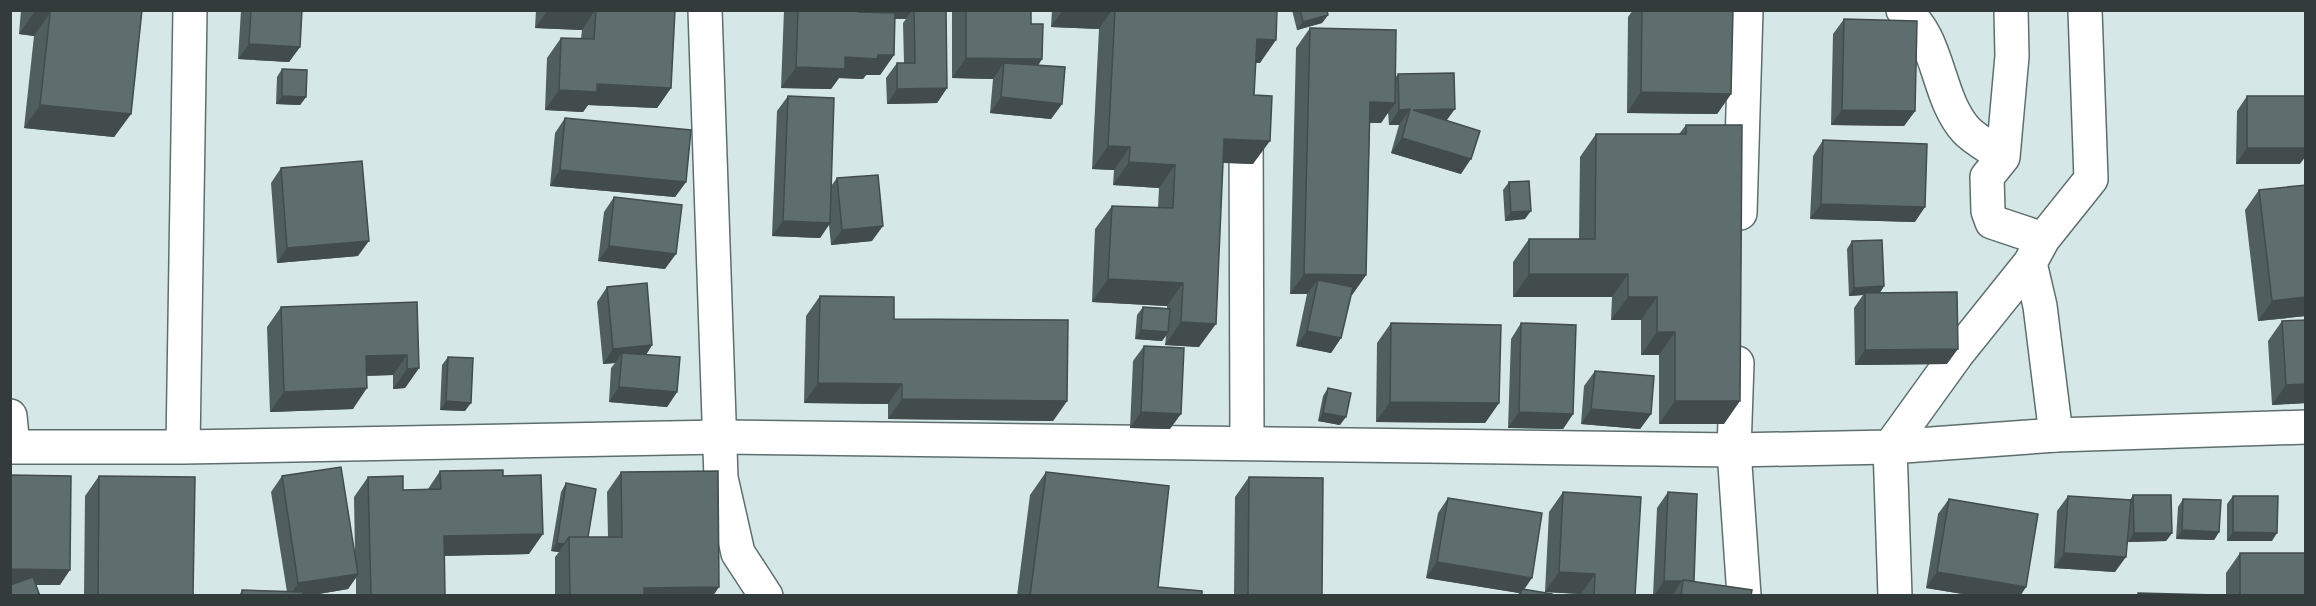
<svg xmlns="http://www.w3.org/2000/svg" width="2316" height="606" font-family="'Alegreya Sans',sans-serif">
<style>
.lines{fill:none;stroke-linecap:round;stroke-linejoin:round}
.street-casing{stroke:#5e6e6e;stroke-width:36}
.secondary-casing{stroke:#5e6e6e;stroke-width:36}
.primary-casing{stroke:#5e6e6e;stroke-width:36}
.street{stroke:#fff;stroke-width:33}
.secondary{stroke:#fff;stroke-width:33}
.primary{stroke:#fff;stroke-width:33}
.wall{fill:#515e5e}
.shaded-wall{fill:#424c4c}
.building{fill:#5e6d6d;stroke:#424c4c;stroke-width:1.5}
</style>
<rect width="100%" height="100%" fill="#d5e7e7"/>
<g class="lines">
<!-- street casing -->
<g class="street-casing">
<path id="street" d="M1903 10C1940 37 1936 97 1966 130 1975 140 1992 148 2003 157
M2011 10 2012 56 2003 157 1987 177 1988 211 1992 222 2043 239
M1246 120 1247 442
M1740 213 1746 10
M2030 263 2040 306 2056 435
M1737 363 1734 450 1744 596
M10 416 13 447H183L721 437
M183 447 190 10
M1895 596 1890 447 1957 354 2030 263 2043 239 2091 179 2085 10"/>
</g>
<!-- secondary casing -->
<g class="secondary-casing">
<path id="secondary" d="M721 437 1734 450 1890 447 2056 435 2306 427"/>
</g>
<!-- primary casing -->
<g class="primary-casing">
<path id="primary" d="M705 10 721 478 738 553 766 596"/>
</g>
<!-- street -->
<use href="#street" class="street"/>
<!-- secondary -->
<use href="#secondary" class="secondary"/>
<!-- primary -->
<use href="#primary" class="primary"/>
</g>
<!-- wall -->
<path class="wall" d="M21 10H142L131 114 114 137 24 128 34 36 19 34Z
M241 10H302L300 47 289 62 238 59Z
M536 10H675L671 88 657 108 588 105 583 112 545 110 547 58 561 38 581 39 582 30 535 28Z
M784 10H858V12H874L875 10H946L947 88 937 103 887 104 886 78 897 63H904L903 23 906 19H895L894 55 880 75H866L863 79 839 78 831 89 781 88Z
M952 10H1031V24L1042 59 1038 66 1062 104 1051 119 990 113 993 79 952 78Z
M1052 10H1277L1260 63H1255L1254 95 1253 164 1223 163 1199 347 1165 345 1166 336 1162 341 1135 339 1137 315 1143 307 1167 308V306L1092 302 1095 229 1112 206 1158 208 1159 188 1113 185 1114 170 1092 169 1099 29 1051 27Z
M1292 10H1327L1328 15 1322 23 1297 30Z
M1633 10H1733L1731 94 1717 114 1627 113 1628 17Z
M1844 19 1915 111 1904 126 1831 125 1833 34Z
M1310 28 1395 78 1398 74 1447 120 1461 174 1391 153 1399 125H1389L1388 112 1381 123H1370L1366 275 1352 295H1351L1341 338 1331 353 1296 346 1307 294H1290L1296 48Z
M282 69 306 97 300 105 276 104 277 77Z
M788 96 831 186 837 178 872 241 831 245 829 225 820 238 772 236 777 111Z
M2247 96 2300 164H2236L2237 111Z
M565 118 686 182 675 197 550 186 555 133Z
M1686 125 1724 424H1659V355H1641V320H1611L1612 297H1513V262L1529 239H1579L1580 157 1596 134H1679Z
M1823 140 1915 222 1810 219 1813 156Z
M281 168 358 256 277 263 271 183Z
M1509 182 1525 219 1505 221 1503 190Z
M2259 190 2306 316 2258 321 2245 210Z
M614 197 665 269 598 261 604 212Z
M1852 241 1884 286 1880 293 1947 364 1855 365 1854 308 1863 295 1849 296 1847 249Z
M607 287 652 345 646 355 677 392 667 407 609 402 611 368 615 363 603 364 597 302Z
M820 296 894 319 1067 401 1053 421 888 419V404L804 403 806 316Z
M417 302 419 368 405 388 393 389V375L367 376 353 409 270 412 267 327 281 307Z
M2306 320V403L2272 405 2268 341 2282 321Z
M1391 323 1499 403 1485 423 1376 422 1377 343Z
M1521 323 1573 414 1563 429 1508 428 1511 339Z
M1144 346 1170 429 1130 428 1133 361Z
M448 357 465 411 440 410 442 365Z
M1595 371 1651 414 1640 429 1581 424 1584 386Z
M1328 388 1340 425 1318 421 1323 396Z
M440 471 503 476 529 554 444 556V596H356V578L348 589 307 596H239L242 590 287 592 271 492 282 476 355 554 354 497 368 477 403 490 428 489Z
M621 472 713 596H555V557L559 552 551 551 561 492 566 483 588 537H608L607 492Z
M1046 472 1158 587 1202 596H1017L1030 495Z
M99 476 193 596H84L85 496Z
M1249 477 1322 596H1234L1235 497Z
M1563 492 1635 596H1581V594L1545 592 1549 512Z
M1668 492 1694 582 1751 596H1653L1657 508Z
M2133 495 2172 533 2166 541 2128 542 2115 572 2054 568 2057 511 2068 496 2130 500Z
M2233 496 2272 541H2227V504Z
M1448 498 1524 589 1552 596H1517L1519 593 1426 578 1438 513Z
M1949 499 2026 587 2020 596H1975L1926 588 1938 514Z
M2183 499 2219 532 2214 540 2176 539 2178 507Z
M2240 553 2306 596H2226V573Z"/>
<!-- shaded-wall -->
<path class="shaded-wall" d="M548 10H595L582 30 535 28Z
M880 10H912L906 19 874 18Z
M1063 10H1112L1099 29 1051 27Z
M35 11 50 13 34 36 19 34Z
M1328 15 1322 23 1297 30 1303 22Z
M1257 39 1276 40 1260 63H1240Z
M249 44 300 47 289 62 238 59Z
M878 55H894L880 75H866L863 79 839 78 831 89 781 88 796 67 845 57Z
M966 58 1042 59 1028 79 1004 63 993 79 952 78Z
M597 84 671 88 657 108 588 105 583 112 545 110 559 90Z
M947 88 937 103 887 104 897 89Z
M1641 92 1731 94 1717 114 1627 113Z
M282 96 306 97 300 105 276 104Z
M1001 97 1062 104 1051 119 990 113Z
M1370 102 1395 103 1381 123 1356 122Z
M40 105 131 114 114 137 24 128Z
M1410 109 1399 125H1389L1399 110Z
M1455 109 1444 124 1413 110Z
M1842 110 1915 111 1904 126 1831 125Z
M1402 138 1471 159 1461 174 1391 153Z
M1224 139 1270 141 1253 164 1208 162Z
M1108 146 1130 147 1114 170 1092 169Z
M2247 148H2306V156L2300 164H2236Z
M1129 162 1175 165 1159 188 1113 185Z
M560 170 686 182 675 197 550 186Z
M1821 204 1925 207 1915 222 1810 219Z
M1531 211 1525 219 1505 221 1511 212Z
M783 221 830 223 820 238 772 236Z
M883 226 872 241 831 245 842 230Z
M369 241 358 256 277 263 287 248Z
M609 246 676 254 665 269 598 261Z
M1304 274 1366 275 1352 295H1314L1318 280 1307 294H1290Z
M1529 274H1628L1612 297H1513Z
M1108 279 1183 283 1167 306 1092 302Z
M1884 286 1878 295 1865 293 1863 295 1849 296 1854 288Z
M1628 297H1657L1641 320H1611Z
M2306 297V316L2258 321 2272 301Z
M1181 322 1216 324 1199 347 1165 345Z
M1141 330 1168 332 1162 341 1135 339Z
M1307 331 1341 338 1331 353 1296 346Z
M1657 332H1675L1659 355H1641Z
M652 345 642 361 622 353 615 363 603 364 613 349Z
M1958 349 1947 364 1855 365 1865 350Z
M407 355 393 375 352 376 366 356Z
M419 368 405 388 393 389 407 369Z
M818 383 902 384 888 404 804 403Z
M2306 384V403L2272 405 2286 385Z
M619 387 677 392 667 407 609 402Z
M367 388 353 409 270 412 284 392Z
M902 399 1067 401 1053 421 888 419Z
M446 401 471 403 465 411 440 410Z
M1675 401H1740L1724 424H1659Z
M1390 402 1499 403 1485 423 1376 422Z
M1591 409 1651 414 1640 429 1581 424Z
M1141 412 1181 414 1170 429 1130 428Z
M1519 412 1573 414 1563 429 1508 428Z
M1323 413 1346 417 1340 425 1318 421Z
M2182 530 2219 532 2214 540 2176 539Z
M2233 532 2277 533 2272 541H2227Z
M2134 533H2172L2166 541 2128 542Z
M543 534 529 554 430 556 444 536Z
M557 543 564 544 559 552 551 551Z
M2064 553 2126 557 2115 572 2054 568Z
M1437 562 1532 578 1521 594 1522 589 1519 593 1426 578Z
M10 569 70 570 60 585H10Z
M1559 572 1595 574 1581 594 1545 592Z
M1937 572 2026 587 2020 596H1975L1926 588Z
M358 574 348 589 307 596H290L298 583Z
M1664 581H1682L1672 596H1654Z
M719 587 713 596H639L644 588Z"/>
<!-- building -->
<path class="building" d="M35 10H142L131 114 40 105 50 13 35 11Z
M251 10H302L300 47 249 44Z
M596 10H675L671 88 597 84V92L559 90 561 38 594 39Z
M798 10H858V12L895 13 894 55H878L877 59 845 57V69L796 67Z
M914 10H946L947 88 897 89V63H915Z
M966 10H1031V24H1043L1042 59 966 58Z
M1115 10H1277L1276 40 1257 39 1254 95 1272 96 1270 141 1224 139 1216 324 1181 322 1183 283 1108 279 1112 206 1173 208 1175 165 1129 162 1130 147 1108 146Z
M1300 10H1327L1328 15 1303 22Z
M1642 10H1733L1731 94 1641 92Z
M1844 19 1917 21 1915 111 1842 110Z
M1310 28 1396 30 1395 103 1370 102 1366 275 1304 274Z
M1004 63 1065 67 1062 104 1001 97Z
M282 69 307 70 306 97 282 96Z
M1454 73 1455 109 1413 110 1480 131 1471 159 1402 138 1410 109 1399 110 1398 74Z
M788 96 834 98 830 223 783 221Z
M2247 96H2306V148H2247Z
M565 118 691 130 686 182 560 170Z
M1686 125H1742L1740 401H1675V332H1657V297H1628V274H1529V239H1595L1596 134H1686Z
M1823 140 1927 144 1925 207 1821 204Z
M362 161 369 241 287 248 281 168Z
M878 175 883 226 842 230 837 178Z
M1529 181 1531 211 1511 212 1509 182Z
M2306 185V297L2272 301 2259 190Z
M614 197 682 205 676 254 609 246Z
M1882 240 1884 286 1854 288 1852 241Z
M1318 280 1353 287 1341 338 1307 331Z
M647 283 652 345 613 349 607 287Z
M1957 292 1958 349 1865 350V293Z
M820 296 894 297V319L1068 320 1067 401 902 399V384L818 383Z
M417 302 419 368 407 369V355L366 356 367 388 284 392 281 307Z
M1143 307 1170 309 1168 332 1141 330Z
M2306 320V384L2286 385 2282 321Z
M1391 323 1501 325 1499 403 1390 402Z
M1521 323 1576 325 1573 414 1519 412Z
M1144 346 1184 348 1181 414 1141 412Z
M622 353 680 357 677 392 619 387Z
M448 357 473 358 471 403 446 401Z
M1595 371 1654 376 1651 414 1591 409Z
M1328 388 1351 393 1346 417 1323 413Z
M341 467 358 574 298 583 282 476Z
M503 470V476L541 475 543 534 444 536 445 595 371 596 368 477 403 476V490L441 489 440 471Z
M718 471 719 587 644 588V596H570L569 537H622L621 472Z
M1046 472 1169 486 1158 587 1202 591V596H1030Z
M10 475 71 476 70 570 10 569Z
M99 476 195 477 193 596H98Z
M1249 477 1323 478 1322 596H1248Z
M566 483 596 489 588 537H569L564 544 557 543Z
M1563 492 1641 497 1635 596H1594L1595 574 1559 572Z
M1668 492 1697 494 1694 581 1683 580V581H1664Z
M2133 495H2171L2172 533H2134Z
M2068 496 2131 500 2126 557 2064 553Z
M2233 496H2278L2277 533 2233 532Z
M1448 498 1542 513 1532 578 1437 562Z
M1949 499 2038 514 2026 587 1937 572Z
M2183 499 2221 500 2219 532 2182 530Z
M2240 553H2306V596H2240Z
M33 577 40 596H10V585Z
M1683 580 1752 590 1751 596H1681Z
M1522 589 1552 594V596H1520Z
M242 590 303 592V596H242Z
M2138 593 2216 595 2138 596Z"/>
<!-- border -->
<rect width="2316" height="606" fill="none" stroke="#343b3b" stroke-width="24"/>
</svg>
